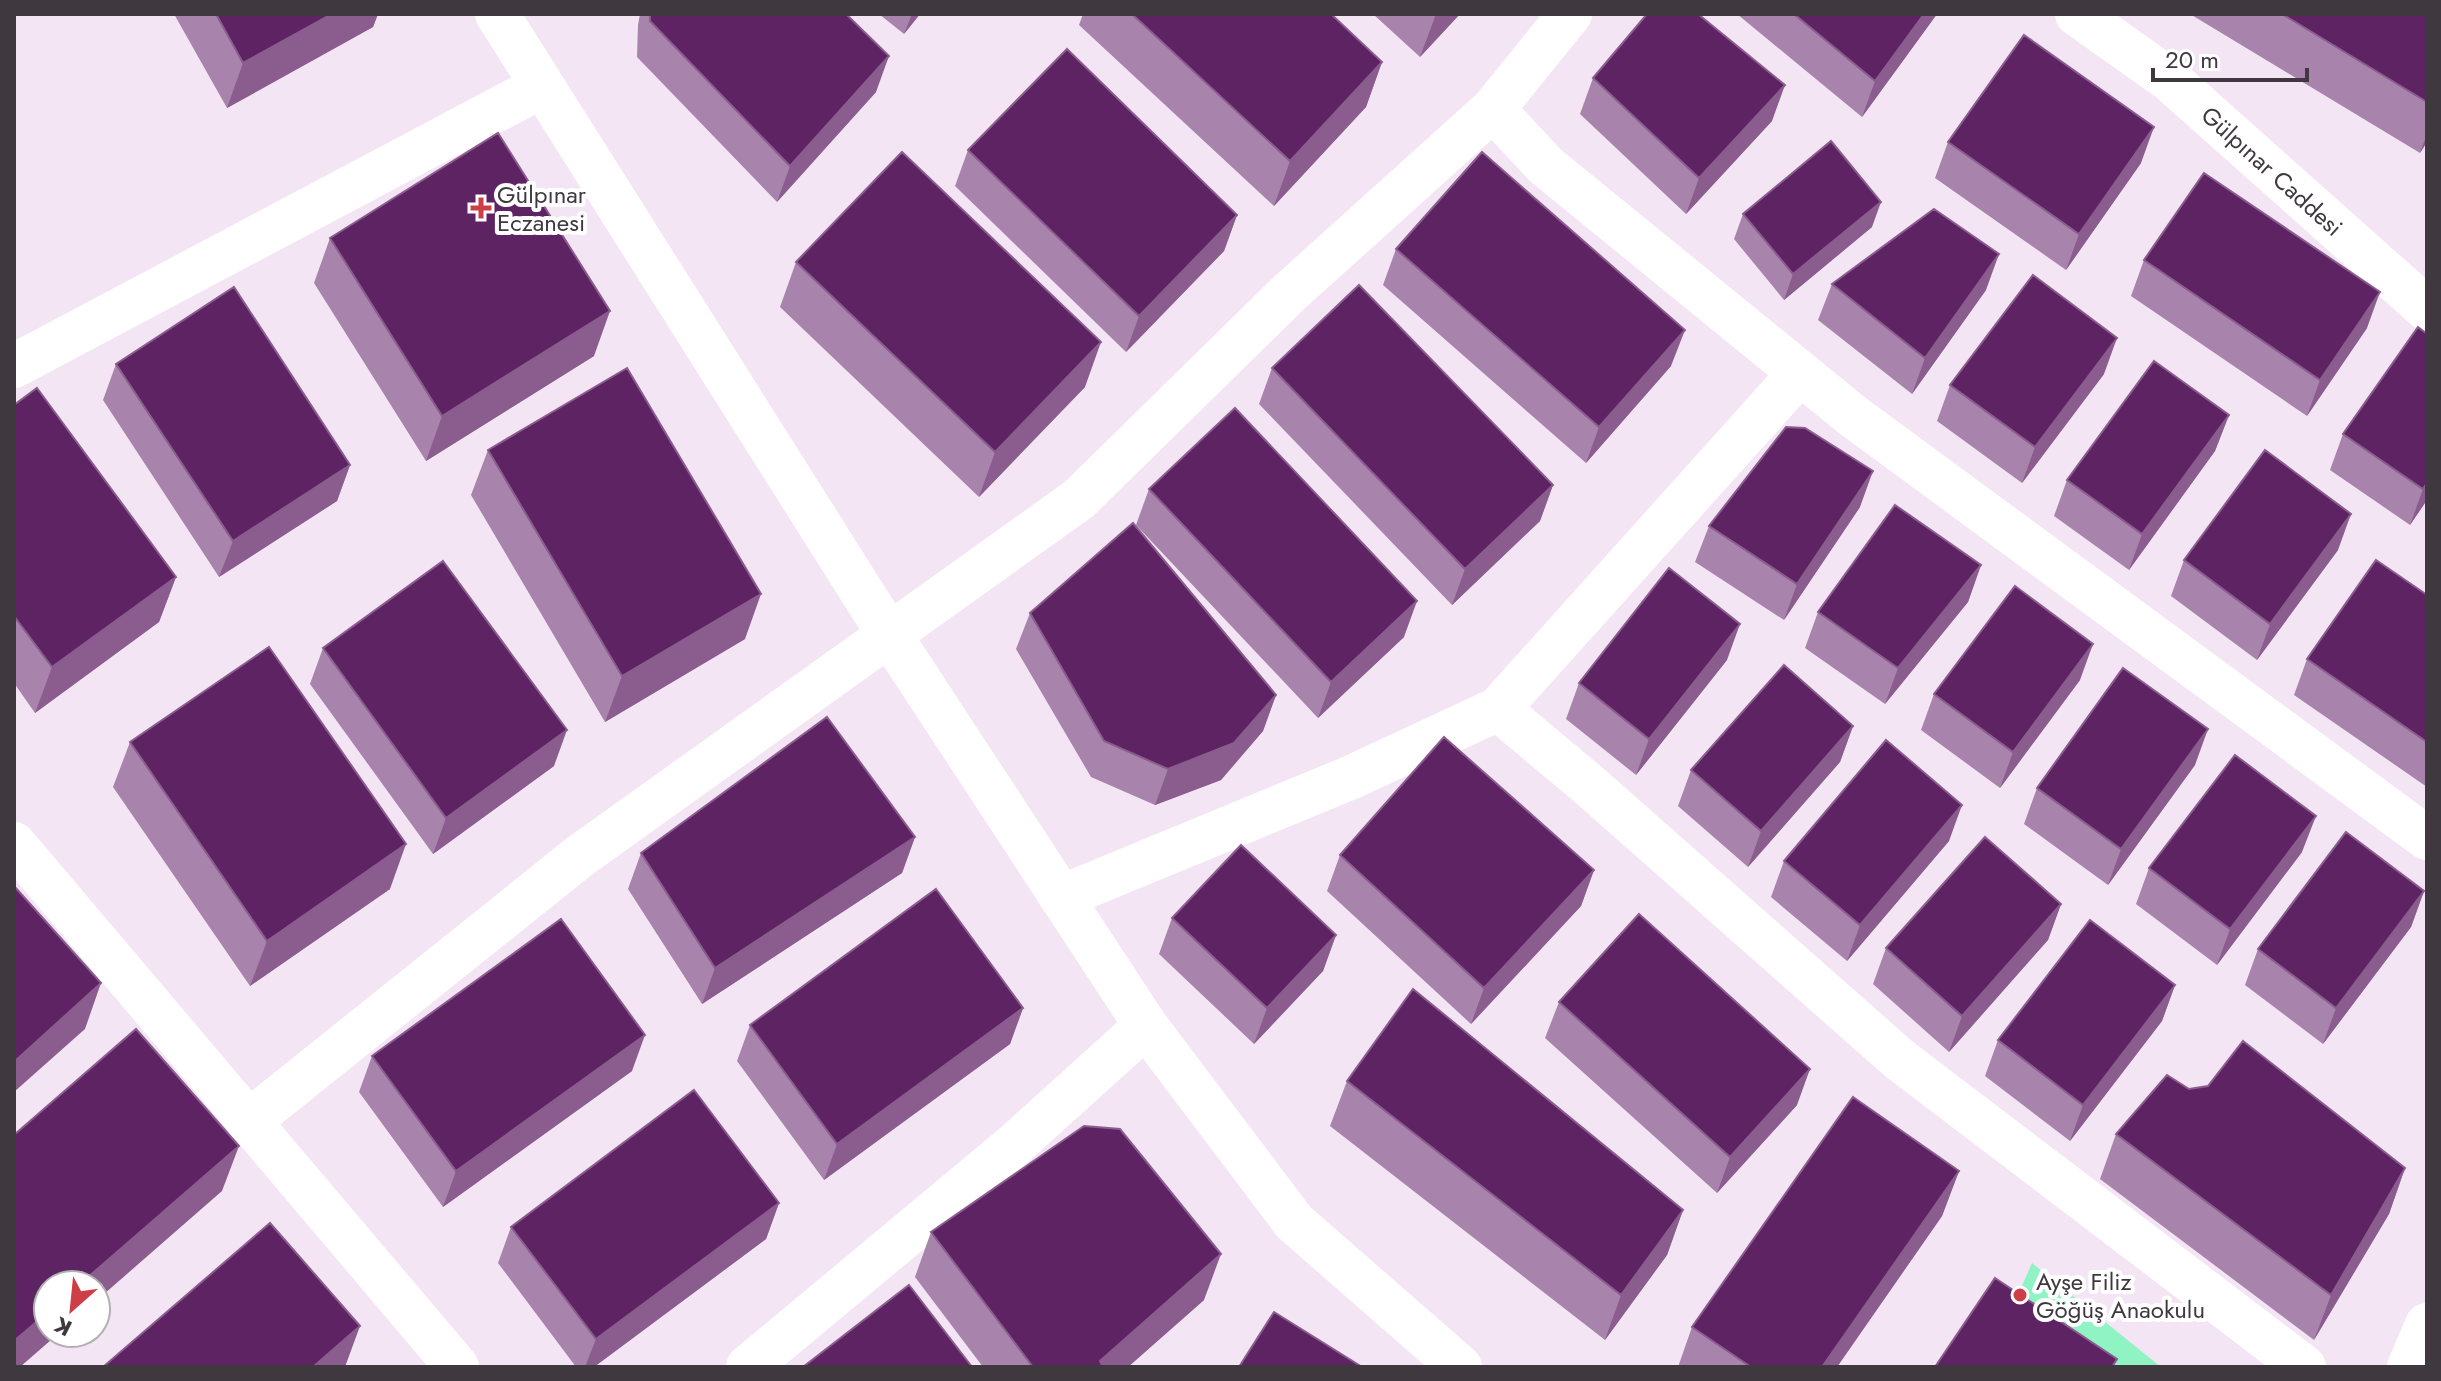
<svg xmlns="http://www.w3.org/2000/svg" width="2441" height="1381" font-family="Jost,sans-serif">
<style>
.green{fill:#90f3c3}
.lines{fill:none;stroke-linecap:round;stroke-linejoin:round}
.minor{stroke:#fff;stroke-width:44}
.wall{fill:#a884ac}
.shaded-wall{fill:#8a5d8e}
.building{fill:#5d2362;stroke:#8a5d8e;stroke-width:2}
.poi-dot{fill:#ce3e46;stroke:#fff;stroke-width:3}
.labels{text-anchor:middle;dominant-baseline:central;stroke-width:8;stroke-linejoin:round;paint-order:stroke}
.street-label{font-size:24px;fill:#3f393f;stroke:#fff}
.poi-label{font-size:24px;fill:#3f393f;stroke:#fff;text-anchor:start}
</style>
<rect width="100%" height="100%" fill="#f4e5f5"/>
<!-- green -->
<path class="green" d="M2032 1263 2161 1367H2102L2014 1304Z"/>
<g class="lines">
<!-- minor -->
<path class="minor" d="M497 14 874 611 1146 1026 1294 1222 1460 1367
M2077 14 2170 80 2427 309
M1493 109 1545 165 1853 416 2427 838
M14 366 542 86
M1498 709 1590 786 1899 1059 2304 1367
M14 844 457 1367
M1061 897 1352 777 1498 709 1800 373
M248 1122 580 856 1079 499 1289 293 1493 109 1570 14
M748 1367 1012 1147 1146 1026
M2409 1367 2427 1325"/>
</g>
<!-- wall -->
<path class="wall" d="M174 14H378L373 27 227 108Z
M640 14H846L876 92 777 202 637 57 638 25Z
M879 14H920L904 34Z
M1083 14H1331L1382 62 1366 107 1274 206 1079 25Z
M1373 14H1460L1420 57Z
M1737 14H1937L1862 117Z
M2190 14H2427V142L2420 153Z
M1593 78 1772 121 1686 214 1580 114Z
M1948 142 2141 163 2066 270 1935 178Z
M968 150 1237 215 1224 251 1126 352 955 186Z
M1743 214 1872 227 1784 300 1734 239Z
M330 238 594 356 426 461 314 283Z
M1396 249 1671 366 1586 463 1383 285Z
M2144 260 2367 328 2307 416 2131 296Z
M796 262 1085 387 979 497 780 307Z
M1832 284 1986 290 1912 394 1818 320Z
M2427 334V500L2410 525 2330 470 2343 434Z
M116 364 350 465 337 501 219 577 103 400Z
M1272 368 1553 485 1540 521 1452 605 1259 404Z
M2104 374 2022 483 1937 421 1950 385Z
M14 405 176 577 159 622 35 713 14 683Z
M2229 415 2215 451 2129 570 2054 516 2067 480Z
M488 450 745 639 605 722 471 495Z
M1149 489 1404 637 1318 718 1136 525Z
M1860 507 1784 620 1695 562 1709 526Z
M2338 550 2257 660 2171 596 2184 560Z
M1981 565 1968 602 1885 704 1805 648 1818 612Z
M2427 595V787L2294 695 2307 659Z
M1030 613 1276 695 1263 731 1221 780 1155 805 1091 777 1016 649Z
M323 648 554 766 433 854 310 684Z
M1727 660 1636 775 1566 719 1579 683Z
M2080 680 2000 788 1921 730 1934 694Z
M1853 726 1840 762 1748 867 1678 806 1691 770Z
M130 742 390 889 250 986 113 787Z
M2195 765 2108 885 2024 824 2037 788Z
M915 837 902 873 702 1004 628 889 641 853Z
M1949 841 1847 961 1771 897 1784 861Z
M2302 852 2217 965 2136 904 2149 868Z
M1340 855 1594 870 1581 906 1471 1024 1327 891Z
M2424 891 2411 927 2323 1044 2245 985 2258 949Z
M2061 904 2048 940 1949 1052 1873 984 1886 948Z
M1172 918 1336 935 1323 971 1254 1044 1159 954Z
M2175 985 2162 1021 2070 1141 1985 1076 1998 1040Z
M1559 1002 1797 1105 1717 1193 1545 1038Z
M1023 1008 1010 1044 824 1180 737 1061 750 1025Z
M372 1056 632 1071 443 1207 359 1092Z
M1347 1081 1683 1210 1667 1255 1605 1340 1330 1126Z
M2189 1089 2405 1168 2389 1214 2314 1340 2100 1179 2116 1134Z
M1959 1171 1942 1216 1837 1367H1678L1692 1327Z
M779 1203 766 1239 594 1367H576L498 1263 511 1227Z
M931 1232 1204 1300 1128 1367H983L915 1277Z"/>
<!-- shaded-wall -->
<path class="shaded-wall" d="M332 14H378L373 27 227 108 243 63Z
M912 14H920L904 34Z
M1436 14H1460L1420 57Z
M1924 14H1937L1862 117 1875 81Z
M889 56 876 92 777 202 790 166Z
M1382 62 1366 107 1274 206 1290 161Z
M1785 85 1772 121 1686 214 1699 178Z
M2154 127 2141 163 2066 270 2079 234Z
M2427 134V142L2420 153Z
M1881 202 1872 227 1784 300 1793 274Z
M1237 215 1224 251 1126 352 1139 316Z
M1999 254 1986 290 1912 394 1925 358Z
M2380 292 2367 328 2307 416 2320 380Z
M610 311 594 356 426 461 442 416Z
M1685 330 1671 366 1586 463 1599 427Z
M2117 338 2104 374 2022 483 2035 447Z
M1101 342 1085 387 979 497 995 452Z
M2229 415 2215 451 2129 570 2142 534Z
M350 465 337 501 219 577 233 541Z
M1873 471 1860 507 1784 620 1797 584Z
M2427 483V500L2410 525 2423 489Z
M1553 485 1540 521 1452 605 1465 569Z
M2351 514 2338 550 2257 660 2270 624Z
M1981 565 1968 602 1885 704 1898 668Z
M176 577 159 622 35 713 52 667Z
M761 594 745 639 605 722 622 676Z
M1417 601 1404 637 1318 718 1331 682Z
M1740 624 1727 660 1636 775 1649 739Z
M2093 644 2080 680 2000 788 2013 752Z
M1276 695 1263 731 1221 780 1155 805 1168 769Z
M1853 726 1840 762 1748 867 1761 831Z
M2208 729 2195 765 2108 885 2121 849Z
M567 730 554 766 433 854 446 818Z
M1962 805 1949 841 1847 961 1860 925Z
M2316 816 2302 852 2217 965 2230 929Z
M915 837 902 873 702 1004 715 968Z
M406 844 390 889 250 986 267 941Z
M1594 870 1581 906 1471 1024 1484 988Z
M2424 891 2411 927 2323 1044 2336 1008Z
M2061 904 2048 940 1949 1052 1962 1016Z
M1336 935 1323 971 1254 1044 1267 1008Z
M101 983 85 1029 14 1092V1062Z
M2175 985 2162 1021 2070 1141 2083 1105Z
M1023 1008 1010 1044 824 1180 837 1144Z
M645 1035 632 1071 443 1207 456 1171Z
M1810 1069 1797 1105 1717 1193 1730 1157Z
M239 1146 222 1191 96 1301V1285H79Z
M2405 1168 2389 1214 2314 1340 2331 1295Z
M1959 1171 1942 1216 1837 1367H1822Z
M779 1203 766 1239 594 1367H585L596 1339Z
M1683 1210 1667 1255 1605 1340 1621 1295Z
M1221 1254 1204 1300 1128 1367H1098L1100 1361Z
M48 1312V1333H59L20 1367H14V1341Z
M360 1326 345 1367H313Z"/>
<!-- building -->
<path class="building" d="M216 14H332L243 63Z
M650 14H846L889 56 790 166 650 21Z
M1132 14H1331L1382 62 1290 161Z
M1647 14H1698L1785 85 1699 178 1593 78Z
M1794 14H1924L1875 81Z
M2282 14H2427V102Z
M2024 35 2154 127 2079 234 1948 142Z
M1067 49 1237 215 1139 316 968 150Z
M498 133 610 311 442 416 330 238Z
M1831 141 1881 202 1793 274 1743 214Z
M902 152 1101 342 995 452 796 262Z
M1482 152 1685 330 1599 427 1396 249Z
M2204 173 2380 292 2320 380 2144 260Z
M1934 209 1999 254 1925 358 1832 284Z
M2033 275 2117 338 2035 447 1950 385Z
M1359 285 1553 485 1465 569 1272 368Z
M234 287 350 465 233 541 116 364Z
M2418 327 2427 334V483L2423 489 2343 434Z
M2154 361 2229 415 2142 534 2067 480Z
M627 368 761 594 622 676 488 450Z
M37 388 176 577 52 667 14 616V405Z
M1235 408 1417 601 1331 682 1149 489Z
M1786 427 1805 428 1873 471 1797 584 1709 526Z
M2265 450 2351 514 2270 624 2184 560Z
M1895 505 1981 565 1898 668 1818 612Z
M1133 523 1276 695 1234 743 1168 769 1104 741 1030 613Z
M2376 560 2427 595V742L2307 659Z
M443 561 567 730 446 818 323 648Z
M1669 568 1740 624 1649 739 1579 683Z
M2015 586 2093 644 2013 752 1934 694Z
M269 647 406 844 267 941 130 742Z
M1784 665 1853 726 1761 831 1691 770Z
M2123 668 2208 729 2121 849 2037 788Z
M827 717 915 837 715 968 641 853Z
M1444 737 1594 870 1484 988 1340 855Z
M1886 740 1962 805 1860 925 1784 861Z
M2235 755 2316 816 2230 929 2149 868Z
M2346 832 2424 891 2336 1008 2258 949Z
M1985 837 2061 904 1962 1016 1886 948Z
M1241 845 1336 935 1267 1008 1172 918Z
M14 886 101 983 14 1062Z
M936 889 1023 1008 837 1144 750 1025Z
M1639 914 1810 1069 1730 1157 1559 1002Z
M561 919 645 1035 456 1171 372 1056Z
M2090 920 2175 985 2083 1105 1998 1040Z
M1413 989 1683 1210 1621 1295 1347 1081Z
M136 1029 239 1146 79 1285H48V1312L14 1341V1135Z
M2243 1041 2405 1168 2331 1295 2116 1134 2167 1075 2189 1089 2208 1086Z
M694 1090 779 1203 596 1339 511 1227Z
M1853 1097 1959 1171 1822 1367H1751L1692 1327Z
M1084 1126 1120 1129 1221 1254 1100 1361 1103 1367H1033L931 1232Z
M270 1223 360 1326 313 1367H103Z
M1995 1278 2117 1359 2112 1367H1935Z
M909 1285 972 1367H803Z
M1274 1312 1362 1367H1239Z"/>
<!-- markers -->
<g class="poi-dot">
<path d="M477 196h8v8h8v8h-8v8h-8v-8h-8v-8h8z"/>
<circle cx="2020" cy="1295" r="8"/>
</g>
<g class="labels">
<!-- street labels -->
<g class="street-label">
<text transform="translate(2272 171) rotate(42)">Gülpınar Caddesi</text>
</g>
<!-- poi labels -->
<g class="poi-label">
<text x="497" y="194">Gülpınar<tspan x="497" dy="28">Eczanesi</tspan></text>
<text x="2036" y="1281">Ayşe Filiz<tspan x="2036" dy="28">Göğüş Anaokulu</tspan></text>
</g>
</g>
<!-- border -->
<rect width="2441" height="1381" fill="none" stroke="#3f393f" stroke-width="32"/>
<!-- north arrow -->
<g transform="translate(72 1309) rotate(207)"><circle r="38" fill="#ffffff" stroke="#b2b0b2" stroke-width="2"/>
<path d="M0-6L14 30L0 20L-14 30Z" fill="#ce3e46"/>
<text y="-12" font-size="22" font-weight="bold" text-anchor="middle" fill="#3f393f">K</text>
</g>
<!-- scale -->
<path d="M2153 68v12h154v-12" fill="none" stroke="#3f393f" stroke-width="4"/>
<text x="2165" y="68" font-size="24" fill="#3f393f" stroke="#ffffff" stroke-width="6" paint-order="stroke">20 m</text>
</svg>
